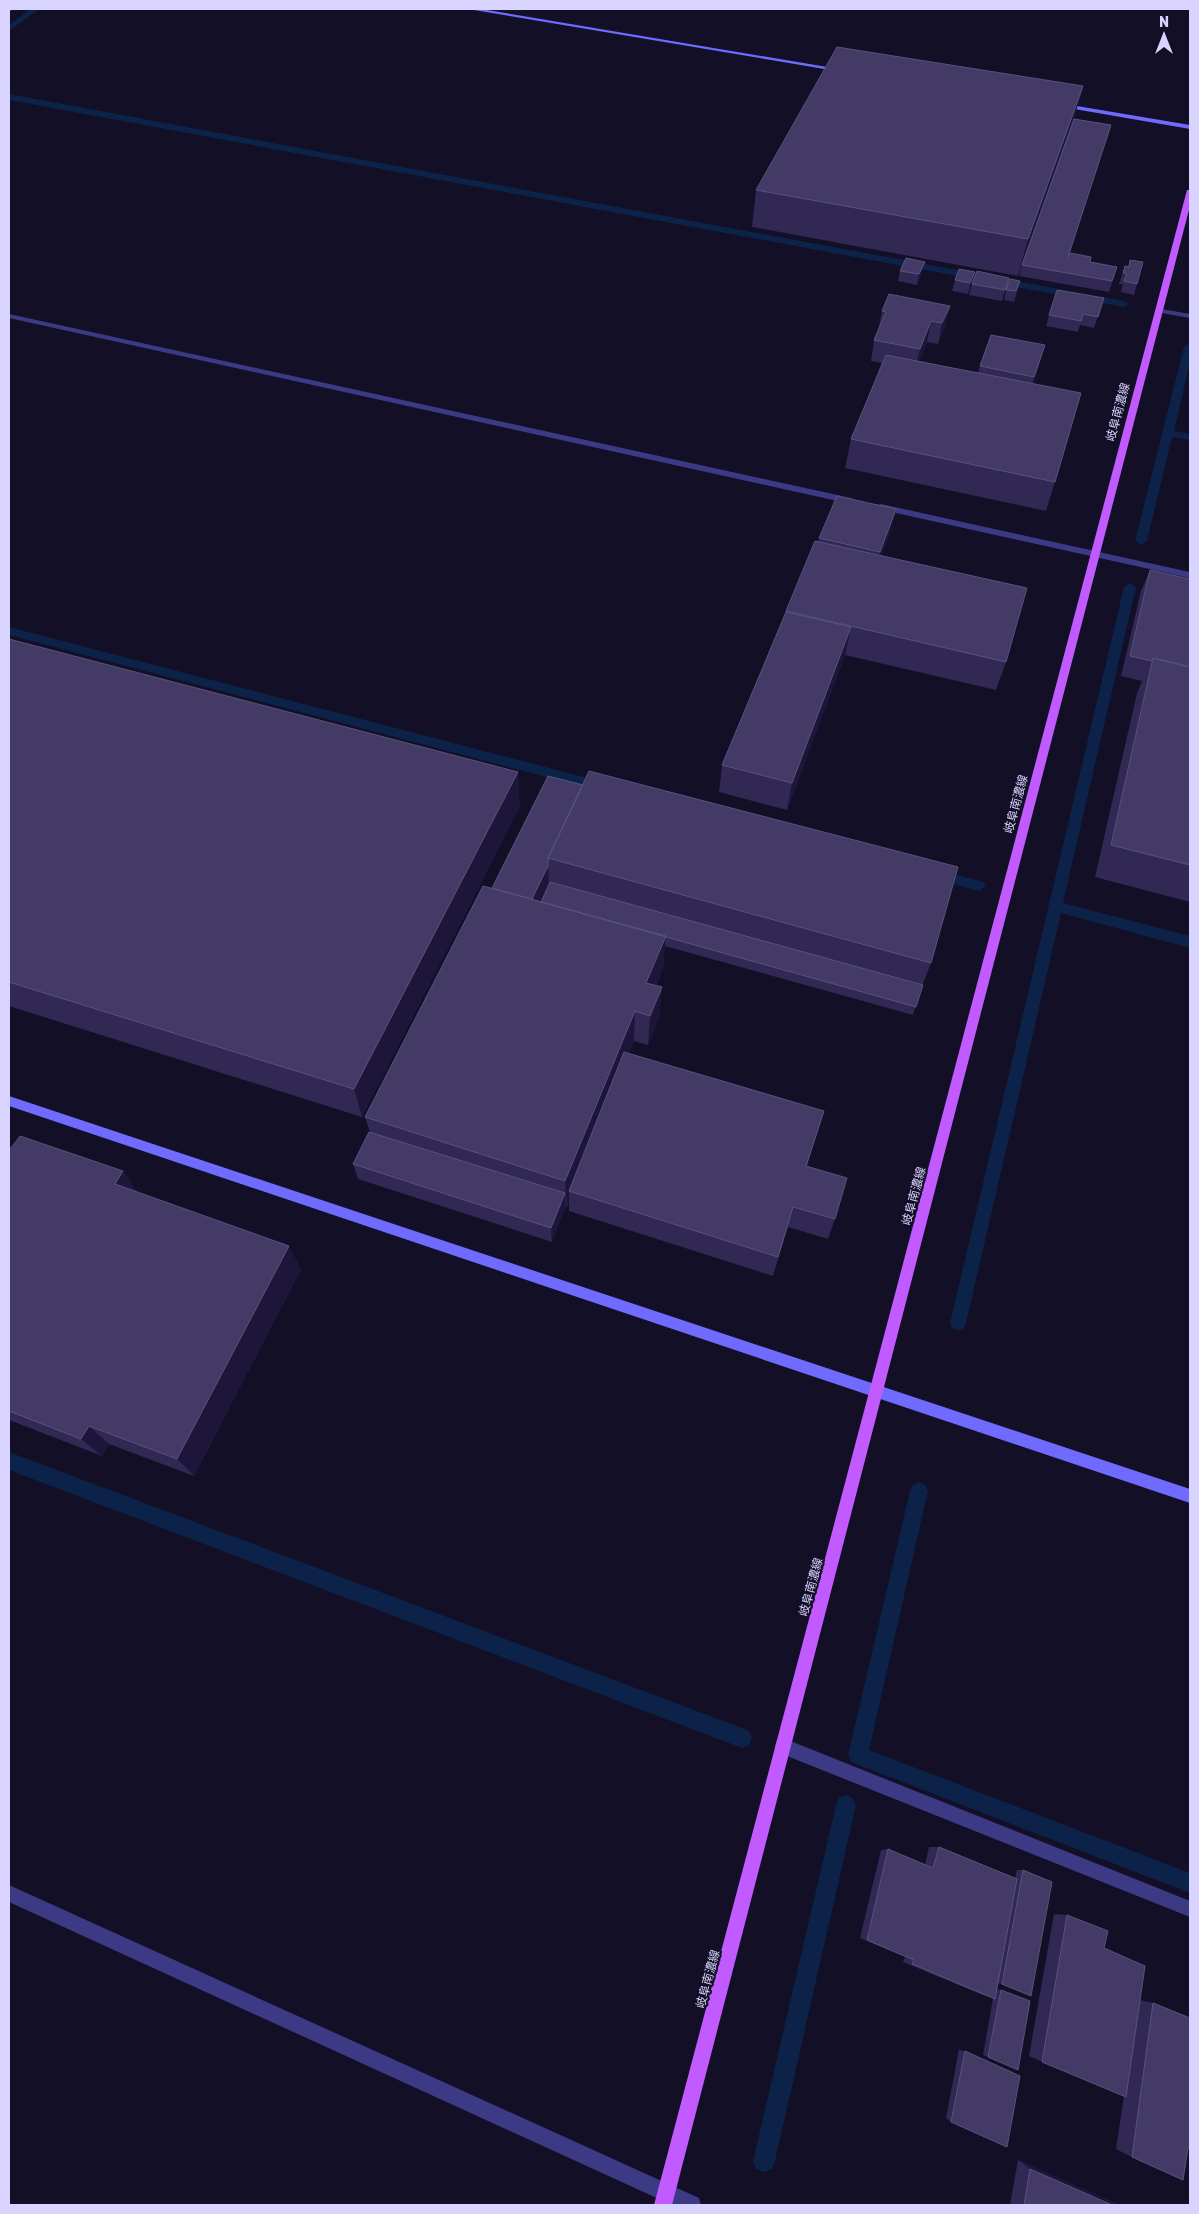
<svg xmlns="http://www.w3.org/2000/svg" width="1199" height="2214" font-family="Rubik,'Noto Sans JP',sans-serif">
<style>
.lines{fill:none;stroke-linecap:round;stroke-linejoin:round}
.stream{fill:#0c2248;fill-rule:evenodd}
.lane{fill:#3d3a85;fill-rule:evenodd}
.street{fill:#3d3a85;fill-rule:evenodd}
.secondary{fill:#6f6bff;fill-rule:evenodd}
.primary{fill:#c25bff;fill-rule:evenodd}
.wall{fill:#312854}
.shaded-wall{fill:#1d163a}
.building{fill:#433a66;stroke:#5a527e}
.labels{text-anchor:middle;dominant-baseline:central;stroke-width:4.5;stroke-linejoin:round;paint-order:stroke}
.street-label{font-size:12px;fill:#d9d4ff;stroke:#130f26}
</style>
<rect width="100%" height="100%" fill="#130f26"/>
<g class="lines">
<!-- stream -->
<path class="stream" d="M30 9H39L9 31V25Z
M9 94 1124 301 1129 304 1124 307 9 100Z
M1189 344 1190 362 1174 431 1190 434V440L1172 437 1147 541 1141 545 1135 541 1184 347Z
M1130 583 1136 587 1063 903 1190 936V948L1061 913 966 1323 964 1328 958 1331 952 1328 950 1323 1124 587Z
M9 627 603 782 609 787 603 792 9 635Z
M934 869 984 882 986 886 979 891 929 878 927 874 929 870Z
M9 1452 742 1728 749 1731 752 1738 749 1745 742 1748 9 1470Z
M919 1482 925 1485 928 1491 869 1750 1190 1873V1893L851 1762 848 1755 910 1491 913 1485Z
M846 1795 853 1798 856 1805 775 2161 772 2169 764 2172 756 2169 753 2161 836 1805 839 1798Z"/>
<!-- lane -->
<path class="lane" d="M783 1738 1190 1901V1917L777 1752 775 1746 777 1740Z"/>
<!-- street -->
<path class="street" d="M9 9H14L9 12Z
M1156 308 1190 314V318L1156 312Z
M9 314 851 498 856 501 851 504 9 318Z
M881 504 1190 572V578L878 509V505Z
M9 1885 699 2198 701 2205H672L9 1902Z"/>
<!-- secondary -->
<path class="secondary" d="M468 9H481L845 70 842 72Z
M1059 103 1190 125V129L1057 106V104Z
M9 1096 1190 1489V1503L9 1106Z"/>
<!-- primary -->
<path class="primary" d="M1187 190H1190V206L672 2205H654Z"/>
</g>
<!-- wall -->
<path class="wall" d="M1083 86 1073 122 1069 256 1090 262 1117 267 1109 292 1019 276 1022 266 1018 276 752 227 756 190Z
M1130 260 1137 284 1134 295 1121 292 1123 284H1119L1125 266 1128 267Z
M900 271 922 272 917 285 898 281Z
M975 272 972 283 968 294 952 291 955 280Z
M1009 278 1002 301 969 295 972 284Z
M1020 281 1014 302 1004 300 1006 290Z
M1104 298 1094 328 1080 325 1078 332 1046 326 1049 315Z
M950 306 945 327 938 344 927 342 919 361 978 373 980 366 1045 345 1033 384 1055 482 1046 511 845 468 851 439 882 363 871 361 874 340 878 331 882 311Z
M896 509 891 530 881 556 1006 662 996 690 845 655 787 810 719 792 722 765 786 611 818 542 819 538Z
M1150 570 1190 579V902L1095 877 1137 693 1142 681 1121 676 1141 591Z
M9 639 520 806 362 1117 9 1006Z
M548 776 931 963 921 989 913 1015 665 946 663 967 656 986 662 987 659 1017 648 1045 634 1041 628 1054 824 1111 807 1166 835 1219 828 1239 788 1227 773 1276 569 1211V1201L567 1207 566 1206 552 1242 358 1179 353 1164 370 1132 365 1117 492 888Z
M9 1148 123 1171 137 1192 301 1269 194 1476 109 1444 102 1456 9 1420Z
M929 1847H939L1015 1878 1017 1870H1023L1031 1996 998 1983 996 1989 1001 1990 988 2057 983 2055 993 1998 983 1995 903 1962 905 1957 860 1938 881 1850 888 1849 925 1865Z
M1054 1914 1067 1915 1140 2000 1153 2003 1188 2148 1132 2157 1116 2149 1124 2096 1029 2056Z
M959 2049 1014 2073 951 2122 946 2118Z
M1018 2160 1119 2205H1010Z"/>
<!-- shaded-wall -->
<path class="shaded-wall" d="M1083 86 1073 122 1018 276 1028 239Z
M925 262 922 272 917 285 919 274Z
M975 272 972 283 968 294 970 283Z
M1009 278 1007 288 1002 301 1005 290Z
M950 306 945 327 938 344 942 323Z
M931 321 927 342 915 370 920 349Z
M1045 345 1039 366 1028 398 1034 377Z
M896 509 891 530 875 572 880 552Z
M851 627 845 656 787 810 792 783Z
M518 772 520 806 362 1117 354 1089Z
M548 866 549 885 529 926 528 908Z
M666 936 663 967 645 1013 646 983Z
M662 987 659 1017 648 1045 650 1016Z
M635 1011 634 1041 572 1192 569 1191V1201L567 1207 565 1181Z
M123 1171 140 1197 115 1184Z
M565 1193 566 1207 552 1242 551 1228Z
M289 1246 301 1269 194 1476 177 1459Z
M89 1426 109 1444 102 1456 81 1439Z
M1018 2160 1119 2205H1112L1030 2169Z"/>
<!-- building -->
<path class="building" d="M837 47 1083 86 1028 239 756 190Z
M1074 119 1111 125 1068 257 1070 253 1091 257 1090 262 1117 267 1112 281 1022 265Z
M906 258 925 262 919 274 900 271Z
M1130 260 1143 262 1137 284 1124 281 1127 274 1123 273 1125 266 1129 267Z
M959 269 975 272 970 283 955 280Z
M977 271 1009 278 1005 290 972 284Z
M1010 279 1020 281 1016 291 1006 290Z
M1057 290 1104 298 1098 317 1083 314 1081 321 1049 315Z
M889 294 950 306 942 323 931 321 920 349 874 340 886 312 882 311Z
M991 335 1045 345 1034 377 980 366Z
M886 355 1081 393 1055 482 851 439Z
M837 496 896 509 880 552 819 538Z
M815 541 1027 588 1006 662 786 611Z
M1150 570 1190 579V667L1153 658 1152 661 1130 656Z
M786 612 851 627 792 783 722 765Z
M9 639 518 772 354 1089 9 982Z
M1153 658 1190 667V865L1111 845Z
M589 771 958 867 931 963 548 858Z
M548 776 583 785 548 858V866L532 899 492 888Z
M550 882 923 985 916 1007 541 902Z
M483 886 666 936 646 983 662 987 650 1016 635 1011 565 1181 365 1117Z
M624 1052 824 1111 806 1166 847 1178 835 1219 793 1207 778 1257 569 1191Z
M369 1132 565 1193 551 1228 353 1164Z
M20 1136 123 1171 115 1184 289 1246 177 1459 89 1426 81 1439 9 1411V1148H11Z
M939 1847 1017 1879 995 1999 912 1964 914 1960 867 1940 888 1849 933 1868Z
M1023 1870 1052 1882 1031 1996 1002 1984Z
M1067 1915 1108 1931 1104 1948 1145 1966 1126 2097 1042 2062Z
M1001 1990 1030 2001 1018 2070 988 2057Z
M1153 2003 1190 2018V2149L1188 2148 1183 2180 1132 2157Z
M965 2051 1020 2076 1007 2147 951 2122Z
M1030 2169 1112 2205H1024Z"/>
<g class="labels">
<!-- street labels -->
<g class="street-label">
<text transform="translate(1118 412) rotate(-75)">岐阜南濃線</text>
<text transform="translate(1016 804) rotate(-75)">岐阜南濃線</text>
<text transform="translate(914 1196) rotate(-75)">岐阜南濃線</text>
<text transform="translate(811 1587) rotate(-75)">岐阜南濃線</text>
<text transform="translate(708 1979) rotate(-75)">岐阜南濃線</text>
</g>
</g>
<!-- border -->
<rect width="1199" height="2214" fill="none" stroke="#d9d4ff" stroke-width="20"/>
<!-- north arrow -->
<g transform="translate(1164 35)" stroke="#130f26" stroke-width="4" paint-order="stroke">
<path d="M0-4L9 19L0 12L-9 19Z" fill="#d9d4ff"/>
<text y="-8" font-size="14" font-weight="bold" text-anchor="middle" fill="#d9d4ff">N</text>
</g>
</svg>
